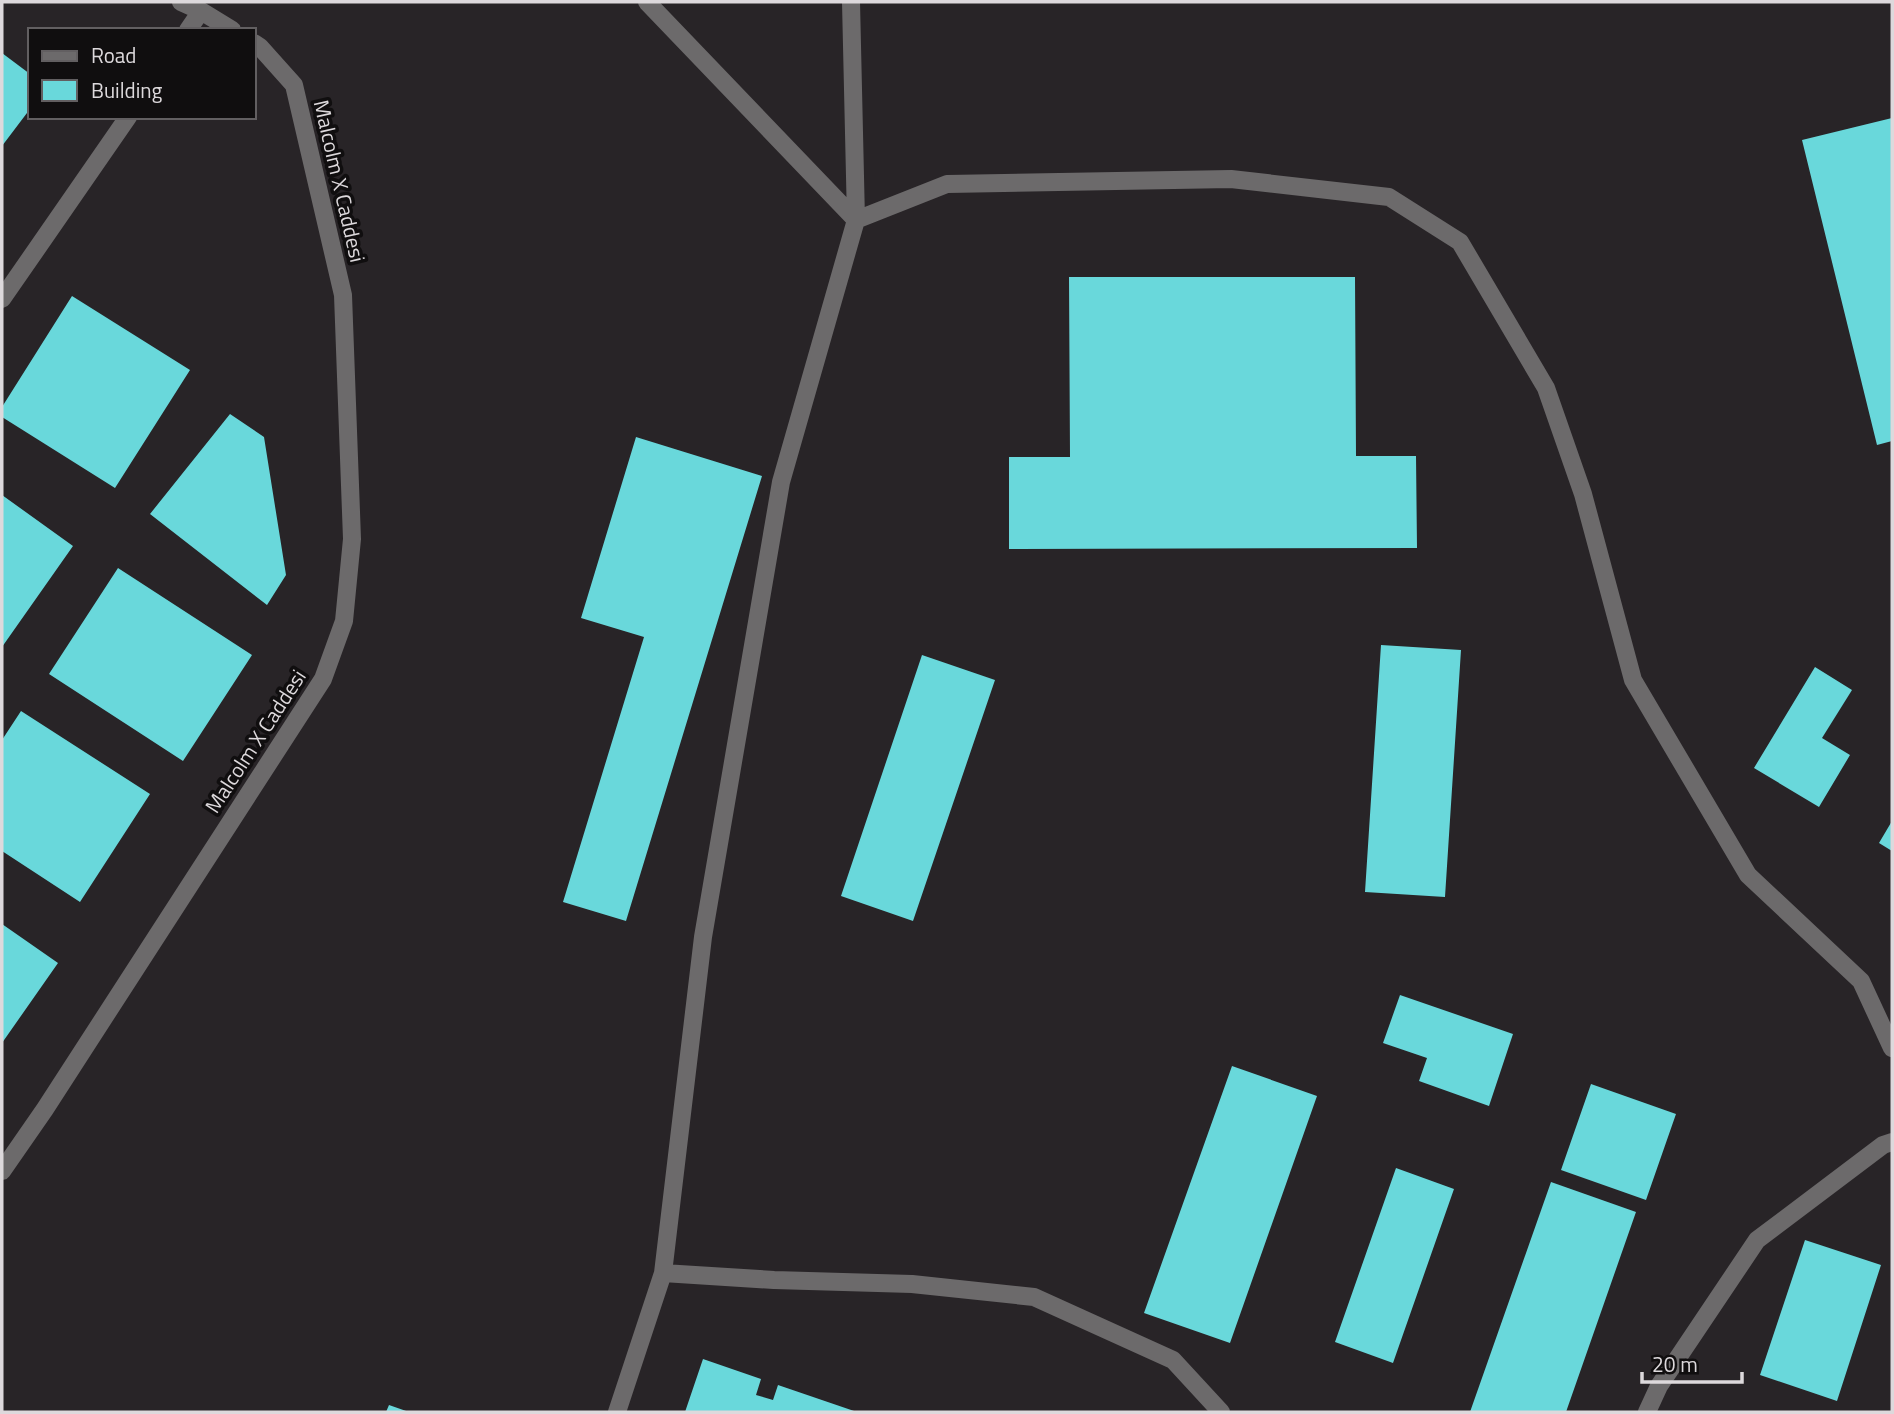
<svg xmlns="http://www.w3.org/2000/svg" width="1894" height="1414" font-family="'Titillium Web',sans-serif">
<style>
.building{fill:#69d8db}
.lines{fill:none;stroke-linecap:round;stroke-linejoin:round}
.minor{stroke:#6c6a6b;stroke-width:18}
.labels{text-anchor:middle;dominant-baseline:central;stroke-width:7;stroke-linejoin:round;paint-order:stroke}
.street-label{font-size:21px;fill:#ddd9dc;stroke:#100e0f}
</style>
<rect width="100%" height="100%" fill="#282427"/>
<!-- building -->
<path class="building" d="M2 53 30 74V109L2 146Z
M1892 118V441L1877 445 1802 140Z
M1069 277H1355L1356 456H1416L1417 548 1009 549V457H1070Z
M72 296 190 370 115 488 2 417V407Z
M230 414 264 437 286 575 267 605 150 514Z
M636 437 762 476 626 921 563 902 644 637 581 618Z
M2 495 73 546 2 647Z
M118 568 252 655 183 761 49 674Z
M1381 645 1461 650 1445 897 1365 892Z
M922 655 995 680 913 921 841 896Z
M1815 667 1852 690 1822 738 1850 755 1819 807 1754 768Z
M21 711 150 794 80 902 2 851V740Z
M1892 821V851L1879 843Z
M2 924 58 963 2 1043Z
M1400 995 1513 1034 1489 1106 1419 1081 1427 1058 1383 1043Z
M1232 1066 1317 1096 1230 1343 1144 1313Z
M1591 1084 1676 1114 1646 1200 1561 1170Z
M1396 1168 1454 1189 1393 1363 1335 1342Z
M1551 1182 1636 1212 1566 1412H1470Z
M1805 1240 1881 1265 1837 1401 1760 1375Z
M703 1359 761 1379 756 1395 773 1400 778 1385 857 1412H685Z
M389 1405 409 1412H386Z"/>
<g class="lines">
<!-- minor -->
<path class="minor" d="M181 2 201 11 232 30
M647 2 856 220 947 184 1231 179 1389 197 1460 242 1546 388 1583 494 1633 680 1748 875 1861 981 1892 1048
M188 30 201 11
M2 299 128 117
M2 1171 45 1109 323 679 344 621 352 539 343 295 294 85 260 47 254 43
M663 1273 774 1280 912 1284 1034 1297 1173 1360 1221 1412
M617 1412 663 1273 703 937 781 482 856 220 851 2
M1647 1412 1659 1386 1757 1240 1883 1145 1892 1142"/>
</g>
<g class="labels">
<!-- street labels -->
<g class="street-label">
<text transform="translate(340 181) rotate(77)">Malcolm X Caddesi</text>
<text transform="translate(255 741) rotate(-57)">Malcolm X Caddesi</text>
</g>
</g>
<!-- border -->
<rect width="1894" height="1414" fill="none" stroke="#ddd9dc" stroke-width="7"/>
<!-- legend -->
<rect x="28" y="28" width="228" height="91" fill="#100e0f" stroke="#625f61" stroke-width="2"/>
<rect x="42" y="51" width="35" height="10" fill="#6c6a6b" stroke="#625f61" stroke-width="2"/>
<text x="91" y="63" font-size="21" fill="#ddd9dc">Road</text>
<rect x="42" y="80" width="35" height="21" fill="#69d8db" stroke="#625f61" stroke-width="2"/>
<text x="91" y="98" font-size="21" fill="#ddd9dc">Building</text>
<!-- scale -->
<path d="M1642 1372v10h100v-10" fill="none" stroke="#ddd9dc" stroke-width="3.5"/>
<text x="1652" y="1372" font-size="21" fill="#ddd9dc" stroke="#100e0f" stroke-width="5" paint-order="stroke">20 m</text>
</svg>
